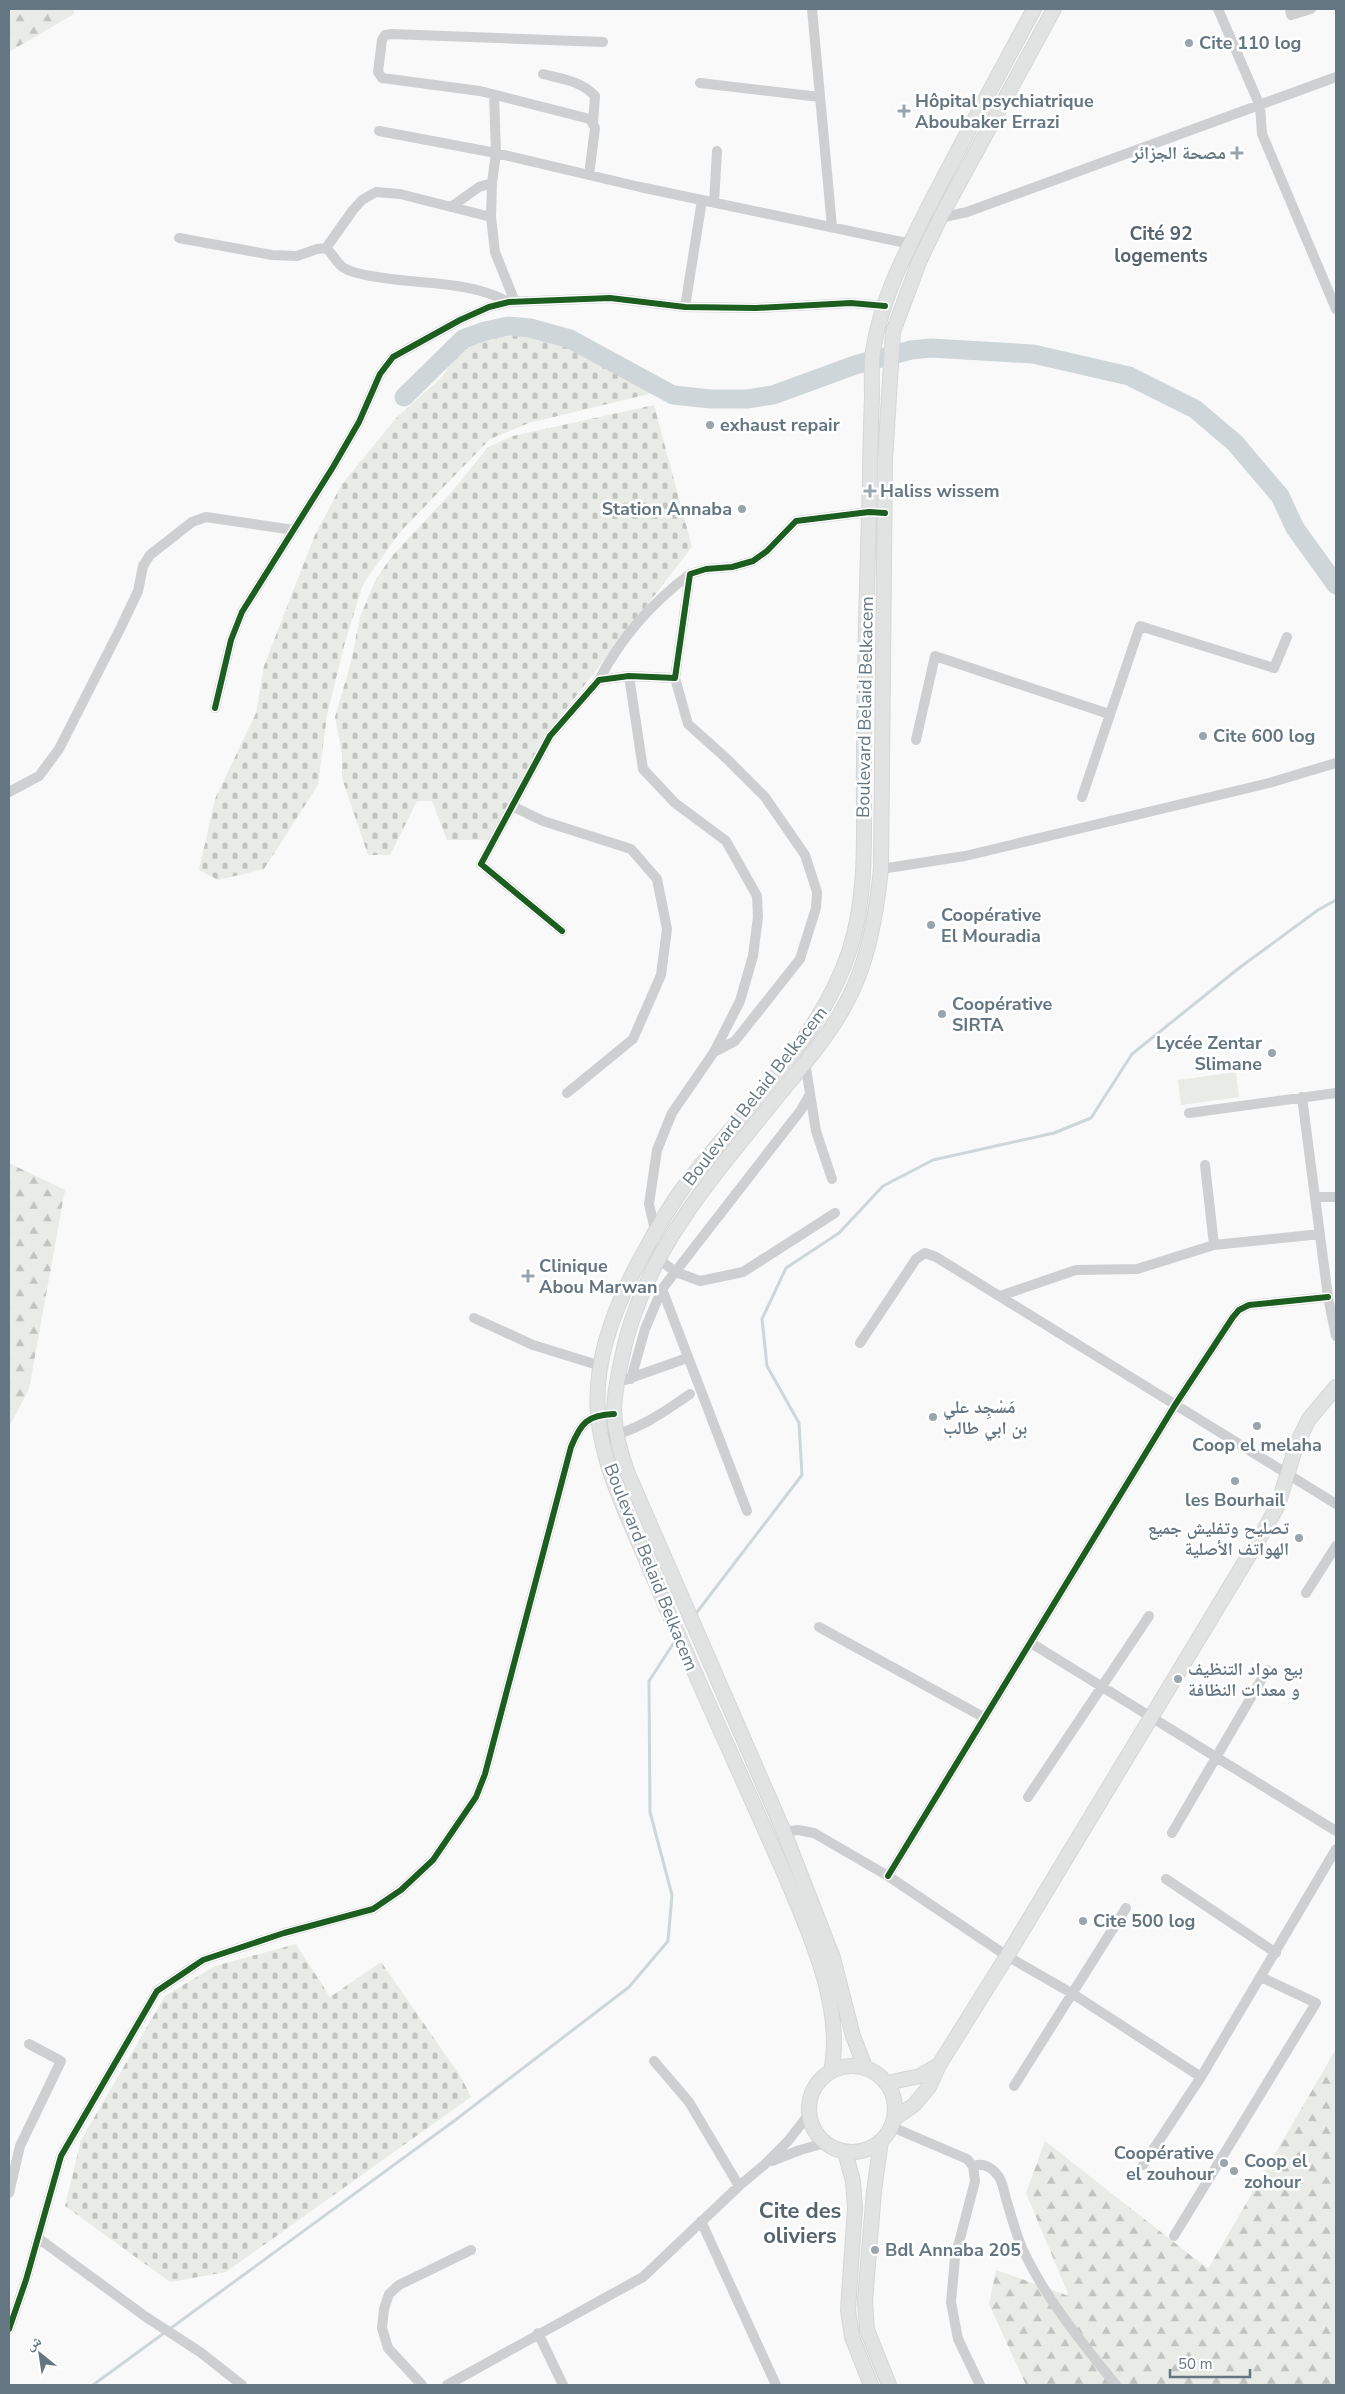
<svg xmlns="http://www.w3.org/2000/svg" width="1345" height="2394" font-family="'Nunito Sans','Noto Naskh Arabic',sans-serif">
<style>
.forest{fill:url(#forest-firs)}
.cemetery{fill:url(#cemetery-stones)}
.park{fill:#e8ebe6}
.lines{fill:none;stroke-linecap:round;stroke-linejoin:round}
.stream{stroke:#ced6d9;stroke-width:3}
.river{stroke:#ced6d9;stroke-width:19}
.major-casing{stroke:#d5d6d7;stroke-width:16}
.minor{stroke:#cecfd0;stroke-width:10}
.major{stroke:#e1e2e2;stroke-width:14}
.cycleway-casing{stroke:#fff;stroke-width:9}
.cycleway{stroke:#1b5e20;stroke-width:6}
.poi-dot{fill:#99a4ac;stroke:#fff;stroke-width:2}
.labels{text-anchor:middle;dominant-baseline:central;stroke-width:5;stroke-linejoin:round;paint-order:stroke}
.poi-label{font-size:18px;font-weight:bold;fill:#657683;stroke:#fff;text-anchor:start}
.street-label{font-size:18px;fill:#657683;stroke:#fff}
.neighbourhood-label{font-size:19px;font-weight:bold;fill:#57646e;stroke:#fff}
.district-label{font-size:22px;font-weight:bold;fill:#57646e;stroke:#fff}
</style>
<defs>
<pattern id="forest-firs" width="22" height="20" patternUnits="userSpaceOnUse" patternTransform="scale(1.25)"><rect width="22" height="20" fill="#e8ebe6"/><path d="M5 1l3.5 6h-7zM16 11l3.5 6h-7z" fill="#c0c3c0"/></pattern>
<pattern id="cemetery-stones" width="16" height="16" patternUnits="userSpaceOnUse" patternTransform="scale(1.25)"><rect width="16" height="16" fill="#e8ebe6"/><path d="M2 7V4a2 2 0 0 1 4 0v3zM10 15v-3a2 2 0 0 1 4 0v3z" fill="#c0c3c0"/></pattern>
</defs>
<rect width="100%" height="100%" fill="#f9f9f9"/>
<!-- forest -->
<path class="forest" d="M9 9H74V14L9 52Z
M9 1163 65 1190 29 1389 9 1427Z
M1336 2049V2385H1026L989 2304 996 2270 1069 2296 1026 2193 1045 2141 1208 2269Z"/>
<!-- cemetery -->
<path class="cemetery" d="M521 335 568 344 657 392 529 423 490 439 401 531 363 584 344 646 327 715 318 785 264 869 218 880 199 870 215 799 256 713 264 666 314 537 342 484 397 417 441 378 462 349 477 340Z
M654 405 692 547 541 741 492 840H447L432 801H417L390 855H368L342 778V754L335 717 351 662 360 617 375 581 392 556 449 495 488 447 513 436Z
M296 1944 330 1997 381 1962 461 2077 471 2097 226 2272 170 2282 65 2206 81 2140 165 1996 215 1966Z"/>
<!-- park -->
<path class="park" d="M1236 1072 1239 1097 1181 1105 1178 1080Z"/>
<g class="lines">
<!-- stream -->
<path class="stream" d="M694 1616 802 1475 799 1423 767 1366 762 1319 786 1268 839 1233 883 1186 933 1160 1054 1133 1091 1118 1132 1054 1239 968 1318 910 1336 900
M93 2385 454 2121 629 1987 668 1941 672 1895 650 1812 649 1681 675 1641"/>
<!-- river -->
<path class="river" d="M404 397 463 339 485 331 508 326 530 328 570 339 673 395 711 399H747L773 395 855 365 911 350 931 348 1033 354 1129 376 1195 409 1235 443 1280 496 1295 528 1336 585"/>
<!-- major casing -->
<g class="major-casing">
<path id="major" d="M809 2109a43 43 0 1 1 86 0a43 43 0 1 1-86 0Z
M865 2067 853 2036 833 1958 784 1832 628 1474C621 1455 615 1433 614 1412 614 1396 617 1382 620 1367 640 1255 712 1178 781 1092 803 1065 827 1038 844 1007 868 965 876 916 881 869L885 460 893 332 919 262 940 218 1054 9
M831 2071C845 2007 807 1927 782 1868 737 1766 690 1665 647 1562 627 1514 602 1466 598 1414 594 1365 611 1318 632 1275 648 1245 663 1216 683 1188 739 1114 819 1042 849 952 869 892 863 827 864 764 864 671 867 578 870 485 870 455 871 426 872 396 872 381 871 366 873 351 881 299 906 252 929 206 963 140 999 74 1034 9
M887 2083 920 2076 939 2065
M895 2118 914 2105 929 2087 939 2065 1007 1956 1263 1532 1278 1505 1297 1443 1309 1419 1336 1387
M881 2141 874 2191 865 2301 867 2330 889 2385
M845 2152 853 2181 855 2208 848 2310 852 2337 871 2385"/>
</g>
<!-- minor -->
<path class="minor" d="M812 9 832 227
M1218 9 1260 106 1262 134 1336 309
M1290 9 1291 15 1311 9
M543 74C562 79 581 81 595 96L593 123
M700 83 820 97
M379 131 496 153 640 187 911 244
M589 175 595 128 590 119 480 91 382 78 378 72 382 40 385 35 392 34 603 42
M492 183 496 153 494 95
M714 203 717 151
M451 207 479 187 492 183 491 217 495 252 515 302
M923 218H940L967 212 1336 77
M179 238 272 255 297 256 317 249 326 248C333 254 337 264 344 268 354 274 366 275 377 277 422 285 467 280 509 302
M326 248 353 210 362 200 376 192 400 194 491 217
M685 307 702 200
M629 676 643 769 675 803 726 841 757 896 758 917 753 956 740 1001 714 1052 672 1113 657 1150 649 1204 655 1230
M675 678 688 724 726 758 765 797 805 855 817 892 816 908 800 959 735 1041 714 1052
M599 680C620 639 653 602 690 574
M215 708 231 640 242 612 333 467 359 422 380 374 393 357 460 320 489 307 509 302 610 298 685 307 756 308 851 303 885 306
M916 740 935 656 1109 714
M9 792 39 776 59 749 121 627 138 591 143 566 150 555 192 522 206 517 294 530
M1082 797 1140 626 1274 668 1287 637
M512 806 543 821 631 849 657 879 667 929 661 975 633 1039 567 1093
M881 869 965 856 1269 783 1336 763
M562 931 481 864 550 736 599 680 629 676 675 678 690 574 706 569 732 567 753 561 767 551 796 521 869 512 885 513
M805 1062 816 1131 832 1179
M1302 1097 1328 1297 1336 1336
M1189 1113 1336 1093
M1205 1165 1214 1245 1320 1234
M1315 1197H1336
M658 1259 676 1272 700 1281 743 1272 835 1213
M1000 1296 1076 1270 1137 1269 1214 1245
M474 1318 533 1345 601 1366
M860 1343 916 1259 925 1253 936 1257 1336 1504
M631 1379 645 1329 662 1289
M625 1380 687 1358
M601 1438C634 1433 663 1413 690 1394
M747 1511 662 1289 801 1110 810 1094
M1306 1593 1336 1546
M819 1627 985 1718
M1031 1643 1336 1831
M1028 1797 1149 1616
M784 1832 798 1830 814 1833 888 1876 1007 1956 1073 1994 1201 2077
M1172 1833 1267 1670
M888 1876 1175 1405 1233 1317 1239 1310 1249 1305 1328 1297
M1166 1879 1276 1953
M654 2061 689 2102 739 2186
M1014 2086 1126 1908
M892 2127 967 2159 973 2166 975 2181 955 2258 951 2302 958 2339 980 2385
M772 2161 800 2150 825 2143
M1143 2165 1201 2077 1336 1849
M973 2166C984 2162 993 2168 999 2177 1004 2185 1004 2194 1007 2202 1012 2218 1016 2235 1023 2250 1046 2299 1082 2343 1116 2385
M9 2193 20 2146 61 2061 29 2044
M701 2221 776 2385
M1174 2236 1316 2003 1261 1977
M38 2238 146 2317 200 2352 242 2385
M9 2329 26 2280 61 2156 157 1991 203 1960 284 1933 373 1909 401 1890 433 1860 476 1797 485 1774 571 1447C581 1423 587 1415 614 1414
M538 2333 563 2385
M422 2385 388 2348 382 2328 384 2309 389 2294 399 2285 471 2250
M447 2385 643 2277 739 2186 764 2165 788 2141 809 2114"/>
<!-- major -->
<use href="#major" class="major"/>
<!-- cycleway casing -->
<g class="cycleway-casing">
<path id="cycleway" d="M215 708 231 640 242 612 333 467 359 422 380 374 393 357 460 320 489 307 509 302 610 298 685 307 756 308 851 303 885 306
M562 931 481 864 550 736 599 680 629 676 675 678 690 574 706 569 732 567 753 561 767 551 796 521 869 512 885 513
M888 1876 1175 1405 1233 1317 1239 1310 1249 1305 1328 1297
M9 2329 26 2280 61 2156 157 1991 203 1960 284 1933 373 1909 401 1890 433 1860 476 1797 485 1774 571 1447C581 1423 587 1415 614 1414"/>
</g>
<!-- cycleway -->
<use href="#cycleway" class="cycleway"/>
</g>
<!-- markers -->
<g class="poi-dot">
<circle cx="1189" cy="43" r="5"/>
<path d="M901.5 103.5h5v5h5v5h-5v5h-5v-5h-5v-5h5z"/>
<path d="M1234.5 145.5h5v5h5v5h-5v5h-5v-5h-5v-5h5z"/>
<circle cx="710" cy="425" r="5"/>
<path d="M867.5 483.5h5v5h5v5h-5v5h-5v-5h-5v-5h5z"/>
<circle cx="742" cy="509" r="5"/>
<circle cx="1203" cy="736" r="5"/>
<circle cx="931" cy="925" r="5"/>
<circle cx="942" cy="1014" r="5"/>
<circle cx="1272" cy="1053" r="5"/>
<path d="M525.5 1268.5h5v5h5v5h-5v5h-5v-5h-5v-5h5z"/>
<circle cx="933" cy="1417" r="5"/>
<circle cx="1257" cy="1426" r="5"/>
<circle cx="1235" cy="1481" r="5"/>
<circle cx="1299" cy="1538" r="5"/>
<circle cx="1178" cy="1679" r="5"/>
<circle cx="1083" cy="1921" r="5"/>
<circle cx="1224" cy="2163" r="5"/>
<circle cx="1234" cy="2171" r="5"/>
<circle cx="875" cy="2250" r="5"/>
</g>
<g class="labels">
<!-- poi labels -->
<g class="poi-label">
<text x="1199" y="43">Cite 110 log</text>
<text x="915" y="101">Hôpital psychiatrique<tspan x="915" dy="21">Aboubaker Errazi</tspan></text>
<text x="1226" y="153" text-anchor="end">مصحة الجزائر</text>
<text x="720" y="425">exhaust repair</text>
<text x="880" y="491">Haliss wissem</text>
<text x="732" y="509" text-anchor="end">Station Annaba</text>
<text x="1213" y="736">Cite 600 log</text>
<text x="941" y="915">Coopérative<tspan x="941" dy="21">El Mouradia</tspan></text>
<text x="952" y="1004">Coopérative<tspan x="952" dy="21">SIRTA</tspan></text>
<text x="1262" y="1043" text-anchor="end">Lycée Zentar<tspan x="1262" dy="21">Slimane</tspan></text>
<text x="539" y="1266">Clinique<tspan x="539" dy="21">Abou Marwan</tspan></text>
<text x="943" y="1407">مَسْجِد علي<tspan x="943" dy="21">بن ابي طالب</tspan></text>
<text x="1257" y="1445" text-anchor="middle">Coop el melaha</text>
<text x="1235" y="1500" text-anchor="middle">les Bourhail</text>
<text x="1289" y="1528" text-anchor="end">تصليح وتفليش جميع<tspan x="1289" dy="21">الهواتف الأصلية</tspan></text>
<text x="1188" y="1669">بيع مواد التنظيف<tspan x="1188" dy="21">و معدات النظافة</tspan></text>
<text x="1093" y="1921">Cite 500 log</text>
<text x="1214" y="2153" text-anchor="end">Coopérative<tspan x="1214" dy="21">el zouhour</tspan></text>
<text x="1244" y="2161">Coop el<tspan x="1244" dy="21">zohour</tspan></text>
<text x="885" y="2250">Bdl Annaba 205</text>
</g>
<!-- street labels -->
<g class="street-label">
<text transform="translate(865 707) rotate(-89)">Boulevard Belaid Belkacem</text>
<text transform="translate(755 1096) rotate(-52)">Boulevard Belaid Belkacem</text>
<text transform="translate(651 1567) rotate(68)">Boulevard Belaid Belkacem</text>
</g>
<!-- neighbourhood labels -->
<g class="neighbourhood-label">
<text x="1161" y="234">Cité 92<tspan x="1161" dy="22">logements</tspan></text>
</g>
<!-- district labels -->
<g class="district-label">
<text x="800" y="2211">Cite des<tspan x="800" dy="25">oliviers</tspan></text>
</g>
</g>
<!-- border -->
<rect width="1345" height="2394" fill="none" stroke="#657683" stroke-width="20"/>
<!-- north arrow -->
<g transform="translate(40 2354) rotate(330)" stroke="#ffffff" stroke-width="4" paint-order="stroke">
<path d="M0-4L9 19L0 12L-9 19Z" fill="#657683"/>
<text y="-8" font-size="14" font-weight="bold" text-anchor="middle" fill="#657683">ش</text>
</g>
<!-- scale -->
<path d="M1170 2369v8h80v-8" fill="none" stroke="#657683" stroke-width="2.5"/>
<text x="1178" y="2369" font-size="15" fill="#657683" stroke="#ffffff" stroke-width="4" paint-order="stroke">50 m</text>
</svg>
